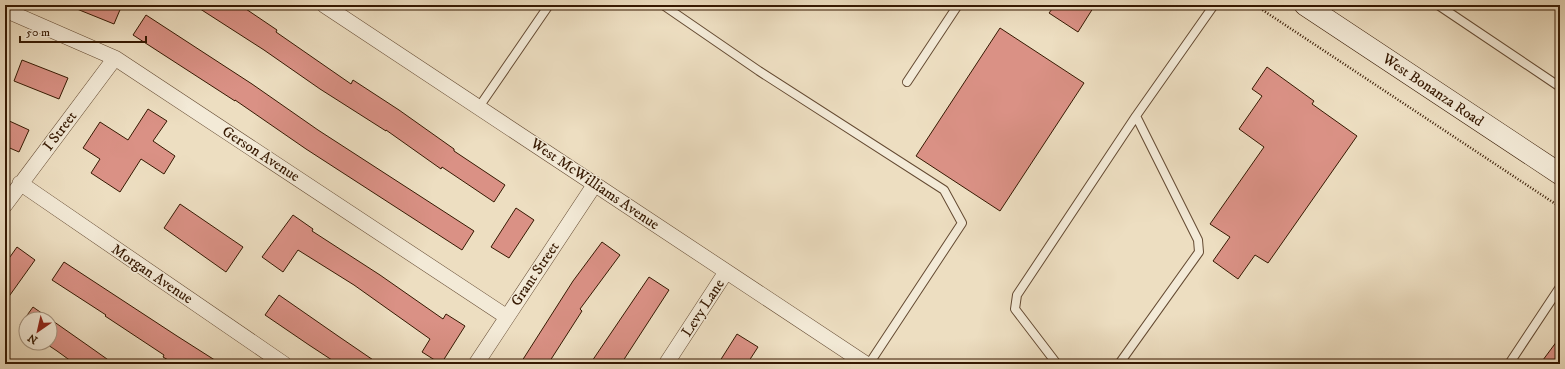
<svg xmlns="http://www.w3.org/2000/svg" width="1565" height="369" font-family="'IM FELL DW Pica',serif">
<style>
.building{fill:#da9185;stroke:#361902}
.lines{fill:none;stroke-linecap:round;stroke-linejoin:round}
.service-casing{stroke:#644a32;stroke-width:10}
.minor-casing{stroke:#644a32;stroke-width:16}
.secondary-casing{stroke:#361902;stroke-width:22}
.path{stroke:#361902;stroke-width:2.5;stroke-dasharray:1 2;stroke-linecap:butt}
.service{stroke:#f3ead7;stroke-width:8}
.minor{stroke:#f3ead7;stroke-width:15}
.secondary{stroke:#f3ead7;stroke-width:21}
.labels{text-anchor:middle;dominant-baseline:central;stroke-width:3;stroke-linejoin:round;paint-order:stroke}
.street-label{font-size:15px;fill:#361902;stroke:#f3ead7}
</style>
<rect width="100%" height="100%" fill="#eddec1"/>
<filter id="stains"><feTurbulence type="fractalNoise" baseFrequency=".005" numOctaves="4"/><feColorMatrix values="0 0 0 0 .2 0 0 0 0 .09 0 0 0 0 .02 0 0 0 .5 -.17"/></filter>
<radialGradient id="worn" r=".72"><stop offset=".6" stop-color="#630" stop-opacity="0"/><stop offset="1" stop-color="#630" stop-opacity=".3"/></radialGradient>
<!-- building -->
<path class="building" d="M67 5H122L114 24Z
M194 5H240L277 30 276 32 351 84 353 80 399 110 454 149V151L505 185 494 202 442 167 441 169 386 130V131L320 89 264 50Z
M1055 5H1095L1078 32 1049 13Z
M146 15 252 84 318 130 474 231 462 250 306 149 235 100V101L133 35Z
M1000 28 1084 83 1000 211 916 156Z
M22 60 68 78 59 99 14 81Z
M1267 67 1314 101 1312 104 1357 136 1268 263 1255 255 1238 279 1213 261 1230 237 1210 224 1264 147 1239 129 1262 96 1252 89Z
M148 109 167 121 153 141 175 156 164 174 141 159 120 192 91 173 100 159 83 148 100 122 128 140Z
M5 119 29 130 19 152 5 146Z
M180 204 243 247 226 272 164 228Z
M516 208 534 220 509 258 491 247Z
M293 215 313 229 312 231 380 275 443 319 446 314 465 326 441 364 422 352 430 339 354 285 298 250 283 272 262 257Z
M602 242 620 255 580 309 582 311 548 364H520L573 281Z
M17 247 35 260 5 302V264Z
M64 262 177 336 221 364H175L163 357 164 355 105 316 106 315 52 280Z
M649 277 669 290 621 364H590Z
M279 295 338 336 379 364H338L309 345 265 315Z
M33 307 90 347 114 364H75L57 351 45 343H50V319H26V329L20 325Z
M737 334 758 347 747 364H718Z
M1560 337V364H1540Z"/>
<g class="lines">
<!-- service casing -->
<g class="service-casing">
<path id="service" d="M663 5 759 71 944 190 962 223 869 364
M1438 5 1560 87
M907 82 958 5
M479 107 549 5
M1057 364 1015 309 1017 295 1136 116 1214 5
M1119 364 1199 252 1198 240 1136 116
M1509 364 1560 287"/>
</g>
<!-- minor casing -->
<g class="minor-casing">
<path id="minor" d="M324 5 866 364
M5 10 115 58 507 317
M20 183 284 364
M5 205 115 58
M476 364 595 184
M666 364 726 272"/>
</g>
<!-- secondary casing -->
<g class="secondary-casing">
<path id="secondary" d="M1305 5 1560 174"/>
</g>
<!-- path -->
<path class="path" d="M1255 5 1560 207"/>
<!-- service -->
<use href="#service" class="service"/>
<!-- minor -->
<use href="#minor" class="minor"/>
<!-- secondary -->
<use href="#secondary" class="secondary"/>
</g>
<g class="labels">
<!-- street labels -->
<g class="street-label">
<text transform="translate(1433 90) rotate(34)">West Bonanza Road</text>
<text transform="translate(60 131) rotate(-53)">I Street</text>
<text transform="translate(261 154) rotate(33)">Gerson Avenue</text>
<text transform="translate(595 184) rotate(34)">West McWilliams Avenue</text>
<text transform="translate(152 274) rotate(34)">Morgan Avenue</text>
<text transform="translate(535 274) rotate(-56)">Grant Street</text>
<text transform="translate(703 308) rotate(-57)">Levy Lane</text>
</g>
</g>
<!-- margin -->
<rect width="1565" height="369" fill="none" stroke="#eddec1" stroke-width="20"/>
<rect x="6" y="6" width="1553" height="357" fill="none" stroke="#361902" stroke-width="2"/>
<rect x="10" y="10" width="1545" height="349" fill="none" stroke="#361902"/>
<!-- north arrow -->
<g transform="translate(38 331) rotate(214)"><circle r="19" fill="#f3ead7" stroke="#a79682"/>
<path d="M0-3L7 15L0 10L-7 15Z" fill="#8f2418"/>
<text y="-6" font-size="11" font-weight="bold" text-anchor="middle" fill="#361902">N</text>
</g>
<!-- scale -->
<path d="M20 36v6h126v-6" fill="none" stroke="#361902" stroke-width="2"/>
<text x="26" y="36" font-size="12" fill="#361902" stroke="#f3ead7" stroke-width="3" paint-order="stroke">50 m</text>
<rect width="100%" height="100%" filter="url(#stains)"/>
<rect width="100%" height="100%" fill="url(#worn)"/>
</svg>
